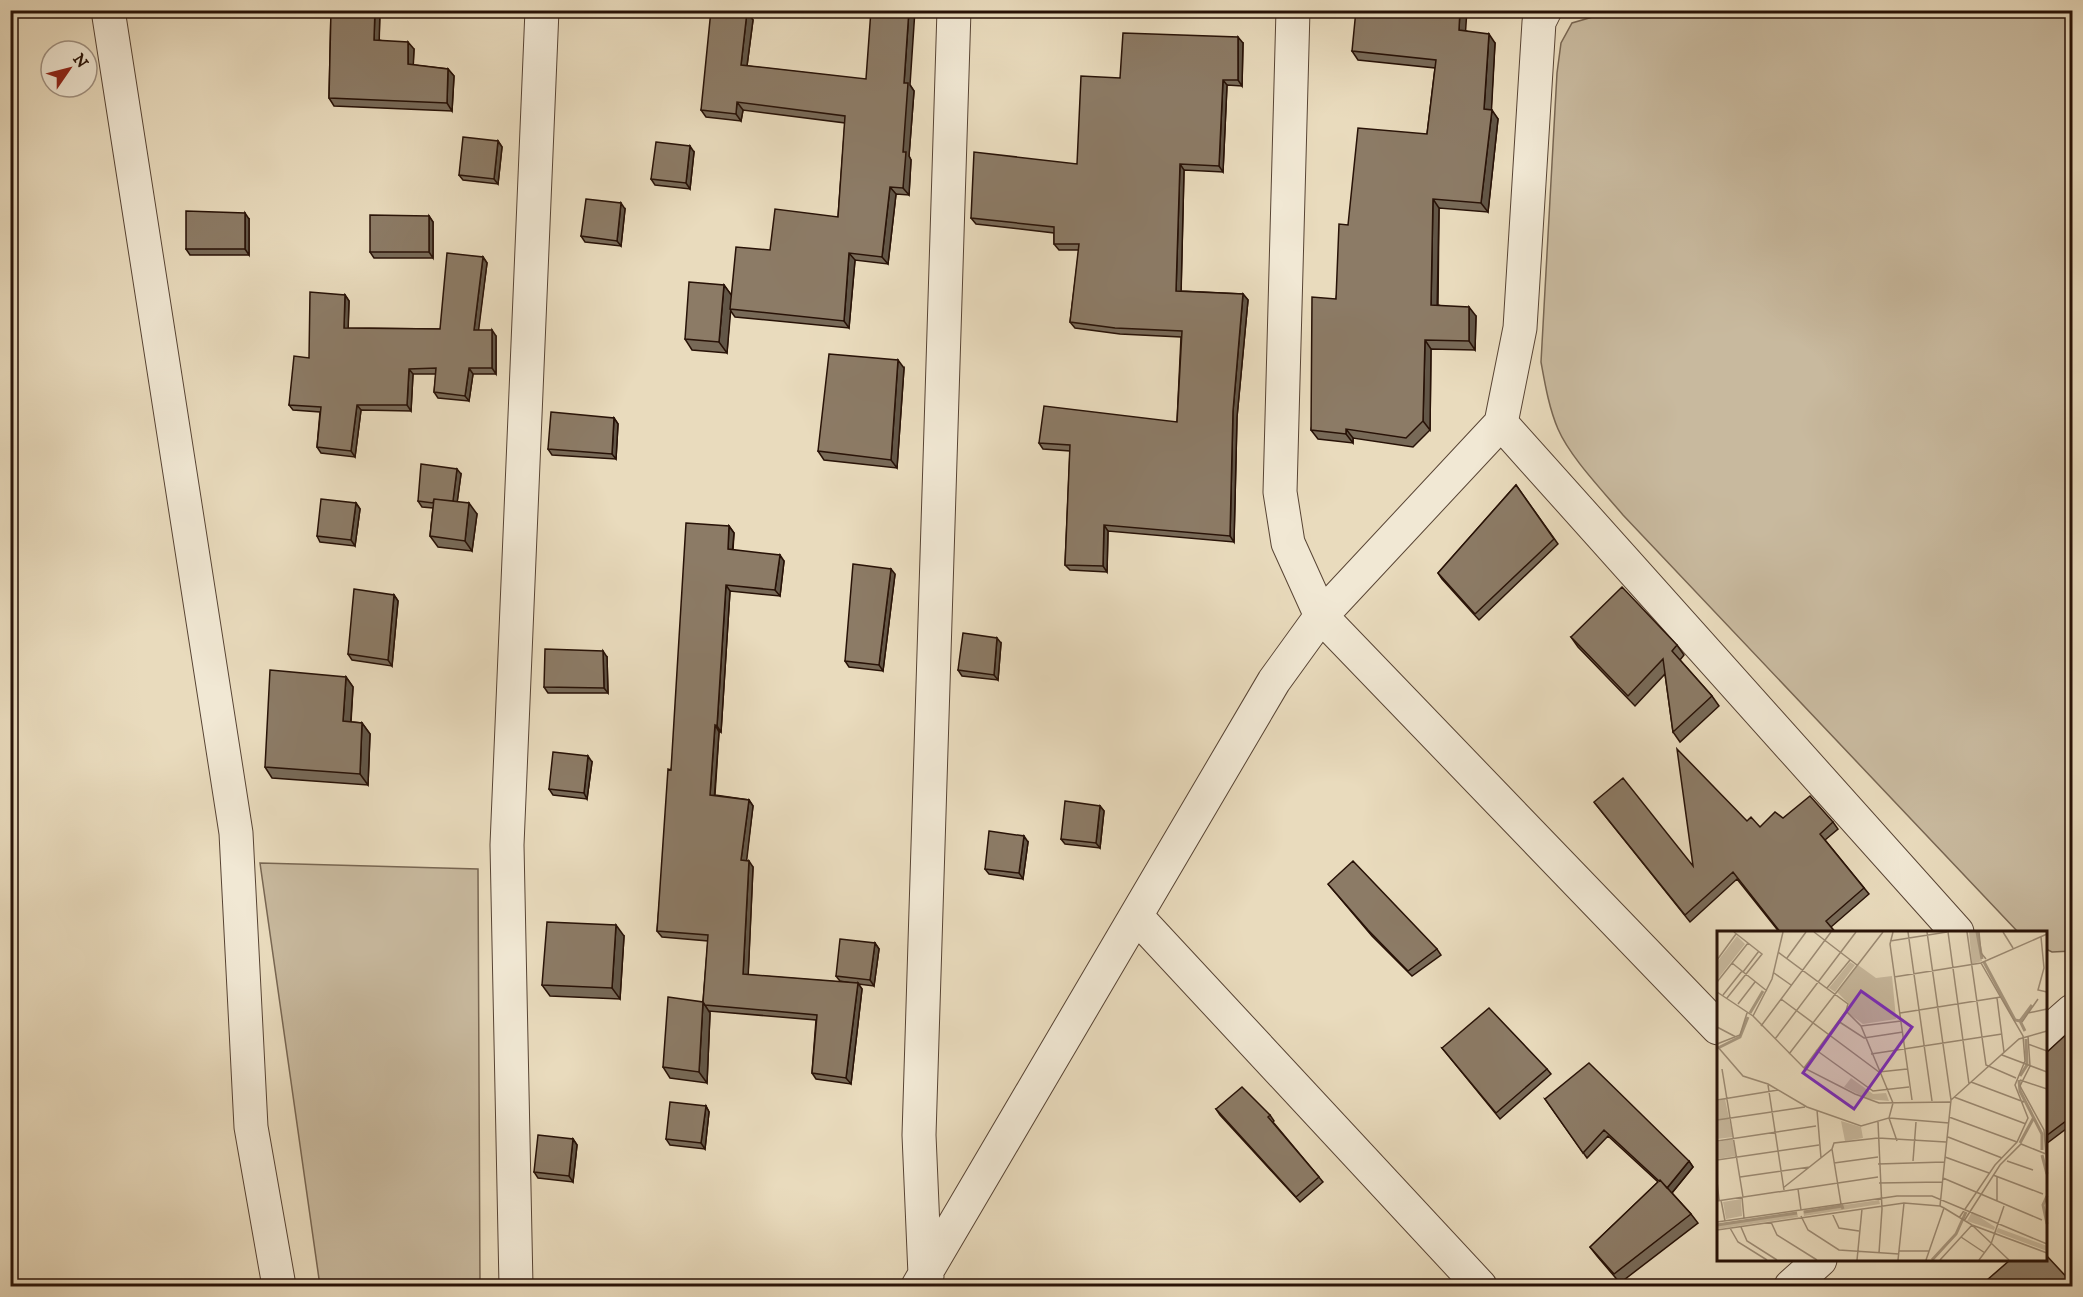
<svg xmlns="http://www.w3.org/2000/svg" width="2083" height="1297" font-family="'IM FELL DW Pica',serif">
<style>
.green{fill:#c8b99e;stroke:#786652;stroke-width:1.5}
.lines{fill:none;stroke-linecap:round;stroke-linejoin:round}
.minor-casing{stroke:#584434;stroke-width:35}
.minor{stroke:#f1e8d4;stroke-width:33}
.wall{fill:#786a58;stroke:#281207;stroke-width:1.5}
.shaded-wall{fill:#625647;stroke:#281207;stroke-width:1.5}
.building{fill:#8c7b66;stroke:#281207;stroke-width:1.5}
.inset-river{fill:none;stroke:#a7977f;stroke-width:3}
.inset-road{fill:none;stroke:#9c8b74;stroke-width:1.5}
.view{fill:#7b2cbf;fill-opacity:0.15;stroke:#7b2cbf;stroke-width:3}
.inset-edge{fill:none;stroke:#281207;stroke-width:3}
</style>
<rect width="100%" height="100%" fill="#e9dbbd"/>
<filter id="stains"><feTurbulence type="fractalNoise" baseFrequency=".00333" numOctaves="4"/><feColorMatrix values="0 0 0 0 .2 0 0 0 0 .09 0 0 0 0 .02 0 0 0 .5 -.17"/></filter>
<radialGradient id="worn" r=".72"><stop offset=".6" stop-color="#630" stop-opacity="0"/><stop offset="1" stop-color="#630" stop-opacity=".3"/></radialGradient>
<!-- green -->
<path class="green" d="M1642 11H2072V951L2052 952 2046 949V932H2018L1623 515C1603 491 1570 457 1558 429 1549 408 1545 384 1541 362L1557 73 1561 43 1572 23 1596 16Z
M260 863 478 869 480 1286H320Z"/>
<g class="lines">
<!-- minor casing -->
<g class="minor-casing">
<path id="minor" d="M108 10 236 833 251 1127 279 1286
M1293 10 1280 492 1288 543 1321 616 1718 1028
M1501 423 1957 932
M1136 916 1480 1286
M2046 1034 2072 1011
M927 1276 925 1275 919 1135 954 10
M516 1286 507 845 542 10
M918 1286 1274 681 1321 616 1501 423 1520 328 1539 22 1545 10
M1791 1286 1820 1260"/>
</g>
<!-- minor -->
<use href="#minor" class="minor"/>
</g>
<!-- wall -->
<path class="wall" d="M331 10H380L379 40 414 49 413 65 448 69 454 76 452 111 334 106 329 98Z
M747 12 753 20 747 66 910 85 914 91 909 156 911 160 909 195 896 194 888 264 855 260 849 328 735 317 730 310 727 353 692 350 685 339 724 285 731 295 770 250 838 217 845 123 743 110 741 121 706 117 701 110Z
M1466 31 1495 43 1491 110 1498 119 1488 212 1439 208 1438 305 1476 316 1475 350 1431 349 1430 430 1413 447 1353 438V443L1318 439 1311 430 1336 299 1348 225 1427 134 1435 68 1358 60 1352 51Z
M1243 43 1242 86 1227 85 1223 172 1184 170 1181 291 1243 294 1248 300 1237 417 1234 542 1108 531 1107 572 1070 570 1065 565 1070 451 1043 449 1039 443 1177 422 1181 337 1120 334 1075 328 1070 322 1079 250H1059L1054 244V233L976 224 971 218 1077 164 1120 78Z
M498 141 502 147 498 184 463 180 459 175Z
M694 152 690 189 655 185 651 179Z
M625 209 621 246 585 242 581 236Z
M429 216 433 222V258H374L370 252Z
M249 219V255H190L186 249Z
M483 257 487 263 478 330 496 336V374H473L469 401 438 398 434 392 436 374H413L411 411 361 410 355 457 321 453 317 447 320 412 293 410 289 405 309 358 345 295 349 301 348 328 440 329Z
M904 368 897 468 824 460 818 451Z
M614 418 618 424 616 459 552 455 548 449Z
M461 474 457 502 477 514 472 551 438 547 430 536 433 508 422 507 418 501Z
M1516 485 1558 544 1479 620 1442 579 1438 573Z
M356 503 360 509 355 546 320 542 317 536Z
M729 526 734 533 733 550 784 561 780 596 730 591 721 732H719L715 795 749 800 753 806 746 861 753 867 748 975 851 983 840 981 836 976 875 943 879 949 874 986 858 984 862 989 851 1084 816 1079 812 1073 816 1020 709 1011 710 1013 707 1083 670 1078 663 1067 703 1002 708 941 662 937 657 931 671 770Z
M895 574 883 671 849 667 845 661Z
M394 595 398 601 392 666 352 660 348 654Z
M1571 637 1677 645 1684 655 1680 660 1712 696 1719 706 1680 742 1673 732 1665 674 1635 706 1578 647Z
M1001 643 998 680 962 676 958 670Z
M607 657 608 693H548L544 687Z
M346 677 353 687 351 722 362 723 370 734 368 785 272 778 265 767Z
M592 762 587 799 553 795 549 789Z
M1594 802 1693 866 1747 821 1760 827 1783 818 1833 822 1838 829 1825 840 1869 894 1831 927 1836 933H1780L1737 879 1690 922Z
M1100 806 1104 811 1100 848 1065 844 1061 839Z
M1028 842 1023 879 989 874 985 869Z
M1328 884 1437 949 1441 955 1412 976 1372 936Z
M624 936 620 999 550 996 542 985Z
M2073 1030V1129L2070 1126 2046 1144V1053Z
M1442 1048 1547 1069 1551 1074 1500 1119Z
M1545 1099 1689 1161 1693 1167 1672 1193 1691 1214 1698 1223 1620 1283 1597 1256 1590 1247 1658 1182 1608 1136 1587 1158Z
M706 1106 709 1112 705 1149 670 1145 666 1139Z
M1216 1109 1270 1115 1274 1121 1273 1122 1323 1182 1300 1202 1220 1115Z
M573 1139 577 1145 573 1182 538 1178 534 1172Z"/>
<!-- shaded-wall -->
<path class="shaded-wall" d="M375 10H380L379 48 374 40Z
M909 10H915L910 85 914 91 909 156 911 160 909 195 903 188V152L904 83Z
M1460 10H1467L1465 39 1459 30Z
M747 12 753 20 746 73 741 65Z
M1489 34 1495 43 1491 119 1484 109Z
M1238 37 1243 43 1242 86 1238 80Z
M408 42 414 49 413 72 408 64Z
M448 69 454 76 452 111 447 103Z
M1223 80 1227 85 1223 172 1219 166Z
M737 102 743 110 741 121 736 114Z
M1492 110 1498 119 1488 212 1481 203Z
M498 141 502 147 498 184 494 179Z
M690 146 694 152 690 189 686 183Z
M1180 164 1184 170 1181 296 1176 291Z
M890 187 896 194 888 264 882 257Z
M1433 199 1439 208 1437 314 1431 305Z
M621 203 625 209 621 246 617 241Z
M245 213 249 219V255L245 249Z
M429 216 433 222V258L429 252Z
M849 253 855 260 849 328 844 321Z
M483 257 487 263 478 335 474 330Z
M724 285 732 296 727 353 719 342Z
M1243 294 1248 300 1237 417 1234 542 1230 536 1233 411Z
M345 295 349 301 348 334 344 328Z
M1469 307 1476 316 1475 350 1469 341Z
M492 330 496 336V374L492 368Z
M1425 340 1431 349 1430 430 1423 421Z
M898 360 904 368 897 468 891 460Z
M469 368 473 374 469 401 465 396Z
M409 369 413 374 411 411 407 405Z
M357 405 361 410 355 457 351 451Z
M614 418 618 424 616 459 612 454Z
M1346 429 1353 438V443L1346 434Z
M457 469 461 474 456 511 452 506Z
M356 503 360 509 355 546 351 540Z
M469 503 477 514 472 551 465 541Z
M1104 525 1108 531 1107 572 1103 566Z
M729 526 734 533 732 555 728 549Z
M780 555 784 561 780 596 775 590Z
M891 569 895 574 883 671 879 665Z
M726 585 730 591 721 732 717 726Z
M394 595 398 601 392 666 388 660Z
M997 638 1001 643 998 680 994 675Z
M603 651 607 657 608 693 604 688Z
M346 677 353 687 350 732 343 721Z
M362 723 370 734 368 785 360 774Z
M715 725 719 732 714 801 710 795Z
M588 756 592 762 587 799 584 793Z
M749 800 753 806 746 866 741 860Z
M1100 806 1104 811 1100 848 1096 843Z
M1024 836 1028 842 1023 879 1019 873Z
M749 861 753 867 748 980 743 974Z
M616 925 624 936 620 999 612 988Z
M875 943 879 949 874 986 870 980Z
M858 983 862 989 851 1084 846 1078Z
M703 1002 710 1013 707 1083 699 1072Z
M706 1106 709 1112 705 1149 701 1143Z
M573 1139 577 1145 573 1182 569 1176Z
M1689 1161 1693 1167 1671 1194 1667 1188Z"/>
<!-- building -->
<path class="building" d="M331 10H375L374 40 408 42V64L448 69 447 103 329 98Z
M711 10H732L747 12 741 65 866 79 871 10H909L904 83H908L903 152H906L903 188 890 187 882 257 849 253 844 321 730 309 736 247 770 250 775 209 838 217 845 116 737 102 736 114 701 110Z
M1356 10H1460L1459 30 1489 34 1484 109 1492 110 1481 203 1433 199 1431 305 1469 307V341L1425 340 1423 421 1406 438 1346 429V434L1311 430 1312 297 1336 299 1339 224 1348 225 1358 128 1427 134 1436 60 1352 51Z
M1123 33 1238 37V80H1223L1219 166 1180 164 1176 291 1243 294 1233 411 1230 536 1104 525 1103 566 1065 565 1070 445 1039 443 1044 406 1177 422 1182 331 1115 328 1070 322 1079 244H1054V227L971 218 974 152 1077 164 1081 76 1120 78Z
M463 137 498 141 494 179 459 175Z
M656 142 690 146 686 183 651 179Z
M586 199 621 203 617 241 581 236Z
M186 211 245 213V249H186Z
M370 215 429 216V252H370Z
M447 253 483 257 474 330H492V368H469L465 396 434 392 436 368 409 369 407 405H357L351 451 317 447 321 407 289 405 294 356 309 358 310 292 345 295 344 328 440 329Z
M689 282 724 285 719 342 685 339Z
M829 354 898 360 891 460 818 451Z
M551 412 614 418 612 454 548 449Z
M421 464 457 469 453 501 434 499 433 503 418 501Z
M1516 485 1554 539 1475 614 1438 573Z
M321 499 356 503 351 540 317 536Z
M434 499 469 503 465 541 430 536Z
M686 523 729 526 728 549 780 555 775 590 726 585 717 726 715 725 710 795 749 800 741 860 749 861 743 974 858 983 846 1078 812 1073 817 1015 705 1005 703 1002 708 935 657 931 668 769 671 770Z
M853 564 891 569 879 665 845 661Z
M1622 587 1677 645 1672 651 1712 696 1673 732 1663 659 1628 696 1571 637Z
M354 589 394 595 388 660 348 654Z
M963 633 997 638 994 675 958 670Z
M545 649 603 651 604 688 544 687Z
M270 670 346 677 343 721 362 723 360 774 265 767Z
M1677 749 1747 821 1751 817 1760 827 1775 812 1783 818 1810 796 1833 822 1820 834 1864 888 1826 921 1836 933H1781L1733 872 1685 915 1594 802 1623 778 1693 866Z
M553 752 588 756 584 793 549 789Z
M1065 801 1100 806 1096 843 1061 839Z
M989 831 1024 836 1019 873 985 869Z
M1353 861 1437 949 1408 971 1368 930 1328 884Z
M547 922 616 925 612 988 542 985Z
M840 939 875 943 870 980 836 976Z
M668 997 703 1002 699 1072 663 1067Z
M1489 1008 1547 1069 1496 1113 1442 1048Z
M2072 1029 2073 1030V1126L2072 1127 2066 1121 2046 1136V1053Z
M1589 1063 1689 1161 1667 1188 1660 1180 1659 1181 1604 1130 1583 1153 1545 1099Z
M1242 1087 1270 1115 1268 1117 1319 1177 1296 1197 1216 1109Z
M670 1102 706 1106 701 1143 666 1139Z
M538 1135 573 1139 569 1176 534 1172Z
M1660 1180 1691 1214 1614 1274 1590 1247Z
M2046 1255 2073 1284V1287H1979L2010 1260H2046Z"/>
<!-- overview -->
<g transform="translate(1717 931)">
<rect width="330" height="330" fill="#e9dbbd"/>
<path d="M252 1H261L265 30 255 33ZM20 5 28 13 0 49V31ZM133 31 138 34 118 61 112 57ZM141 34 159 47 175 45 179 88 146 93 131 82 132 73 120 61ZM134 147 156 163 169 162 172 170 151 168 127 156ZM8 168 16 206 0 208V170ZM124 190 144 196 146 207 128 210ZM16 208 19 225 0 228V211ZM24 268 25 285 9 288 6 271ZM162 269 163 273 87 285 86 280ZM80 281 81 286 0 298V293ZM255 281 278 296 277 299 250 290ZM281 297 330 315V320L279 301Z" fill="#c8b99e"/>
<path class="inset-river" d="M260 1 265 28M267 31 298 89 303 90M33 82 46 60M308 100 303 90 315 74M1 117 23 106 31 86M303 145 310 134 309 108M302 149 303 160 325 203V219M303 212 317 186M325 224 330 243M330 265 326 274 330 293M87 281 125 275 126 278M0 294 80 282M215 329 239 303 249 281"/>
<path class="inset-road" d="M97 1 140 34M176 1 173 13 195 169M191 1 215 170M210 1 234 169M231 1 252 153M250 1 269 134 299 147M262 1 264 22 269 28M286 1 296 17M324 6 327 37 321 59 330 61M173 10 230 1M61 21 131 73 129 80 144 95 176 172M70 27 89 1M0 29 19 3M15 32 50 60M26 41 42 20M57 42 74 54M177 46 264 32 330 3M0 51 31 12M110 57 133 29M0 61 36 85 87 137 138 163 162 172 233 171M6 64 25 40M10 67 45 23 17 1M280 67 287 121M64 68 162 141 190 138M21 73 38 51M183 82 284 66M311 82 330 78M36 85 55 48 66 1M121 90 147 107 186 101M305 91 321 68M44 95 114 1M144 95 184 90M0 96 19 106M311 105 313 135 303 155 327 199 330 238M58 108 139 1M0 113 23 104 30 82M311 113 330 120M0 115 26 145 51 153 90 176 144 195 172 187 176 172M99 119 156 160 192 156M72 123 166 1M154 123 285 103M285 124 330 141M87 137 129 80M5 138 26 266M303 149 330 158M254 151 307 171M51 154 67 259M237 166 309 193M0 169 61 159M100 179 104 227M232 186 300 211M172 187 232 192M172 187 180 210M0 189 88 176M161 191 165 278 162 322M231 206 285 227M0 210 99 195M115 218 124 273M228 226 272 242M0 229 102 214M196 230 199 191M290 230 316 239M117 232 161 226M161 233 227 231M276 244 326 263M23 246 93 236M226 247 325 289M0 250 2 269M162 252 225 251M66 257 115 218 117 212 161 207 229 211M81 258 84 279M25 266 27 287M4 269 8 290M0 270 161 246M280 270V246M227 277 255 294 330 322M115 282 122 297 142 300M84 285 91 299 122 319 182 323M242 287 278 234 300 211 311 187 298 154 308 130 306 105 264 32M247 290 283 234 304 213 329 223M0 291 180 265H215L330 313M54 291 60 304 100 329M24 296 30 310 60 329M13 297 21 311 50 329M0 299 187 272 223 275M244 306 268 322M182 320H212M140 329 145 278M181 329 187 272M209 329 227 277 223 275 234 169 302 108 330 100M223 329 255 294 292 329M262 329 274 313 287 275"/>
<path class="view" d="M144 60 195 96 137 178 86 142Z"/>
<rect width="330" height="330" class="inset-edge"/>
</g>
<!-- margin -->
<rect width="2083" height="1297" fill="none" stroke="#e9dbbd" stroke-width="36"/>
<rect x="12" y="12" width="2059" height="1273" fill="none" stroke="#281207" stroke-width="3"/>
<rect x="18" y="18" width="2047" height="1261" fill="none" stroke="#281207" stroke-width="1.5"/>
<!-- north arrow -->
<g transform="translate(69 69) rotate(55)"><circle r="28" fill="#f1e8d4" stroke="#a19282" stroke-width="1.5"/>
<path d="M0-4.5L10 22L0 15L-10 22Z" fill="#8f2418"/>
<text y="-9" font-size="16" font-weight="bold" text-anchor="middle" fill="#281207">N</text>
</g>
<rect width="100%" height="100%" filter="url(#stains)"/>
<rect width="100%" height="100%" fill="url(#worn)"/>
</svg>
